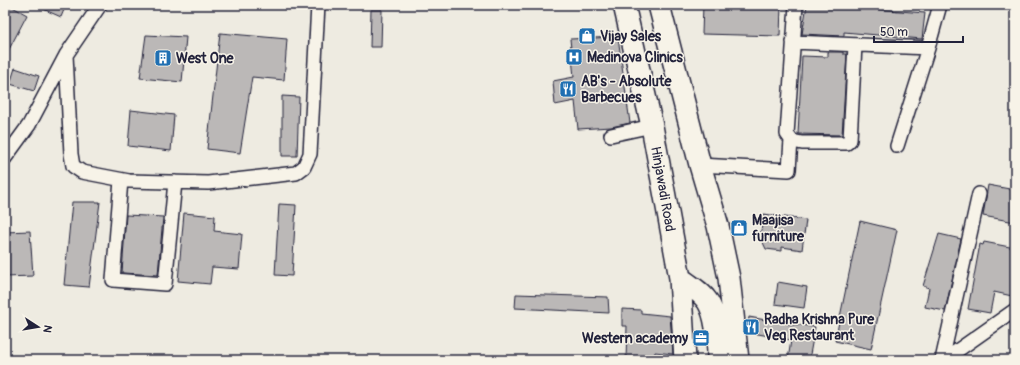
<svg xmlns="http://www.w3.org/2000/svg" width="1020" height="365" font-family="Pangolin,sans-serif">
<style>
.building{fill:#bbb8b7;stroke:#22223b}
.lines{fill:none;stroke-linecap:round;stroke-linejoin:round}
.street-casing{stroke:#22223b;stroke-width:16}
.primary-casing{stroke:#22223b;stroke-width:24}
.street{stroke:#f7f3e8;stroke-width:13}
.primary{stroke:#f7f3e8;stroke-width:21}
.labels{text-anchor:middle;dominant-baseline:central;stroke-width:3;stroke-linejoin:round;paint-order:stroke}
.poi-label{font-size:14px;font-weight:bold;fill:#22223b;stroke:#f7f3e8;text-anchor:start}
.street-label{font-size:14px;fill:#22223b;stroke:#f7f3e8}
</style>
<rect width="100%" height="100%" fill="#eeebe1"/>
<filter id="ink" filterUnits="userSpaceOnUse"><feTurbulence type="fractalNoise" baseFrequency=".025" numOctaves="2"/><feDisplacementMap in="SourceGraphic" scale="8" xChannelSelector="R" yChannelSelector="G"/><feConvolveMatrix kernelMatrix="1 2 1 2 8 2 1 2 1" color-interpolation-filters="sRGB"/></filter>
<g filter="url(#ink)">
<!-- building -->
<path class="building" d="M5 5H9L27 15 5 57Z
M34 5H66L61 17Z
M703 5H781L780 36 702 34Z
M807 5H824L925 13 922 39 844 32V36L802 34Z
M371 10H382L381 47H370Z
M220 33 287 39 284 80 252 77 240 153 207 149Z
M146 35 186 37 182 82 140 78Z
M618 37 630 123 611 127 578 129 575 101 555 105 553 81 574 77 570 39Z
M828 52H843V54H847L842 135 798 134 802 56 828 57Z
M15 68 39 76 34 91 10 84Z
M282 96 299 97 297 156H282Z
M131 110 174 115 171 151 128 146Z
M988 185 1015 190V222L983 216Z
M72 202H100L89 287 64 285Z
M279 204 296 205 292 276 275 275Z
M184 213 215 216 214 231 242 234 239 269 212 267 210 284 178 281Z
M764 214 806 220 802 250 782 247V251L766 249 760 236Z
M126 215 163 217 158 275 122 273Z
M860 221 897 230 871 349 835 341Z
M30 231 33 276 5 277V232Z
M939 234 961 239 945 311 925 307 929 288 923 286Z
M984 242 1015 248V281L1012 296 994 292 990 313 968 309 980 244 983 245Z
M778 282 807 287 804 308 775 304Z
M516 294 608 297 609 313 515 308Z
M622 309 641 310V313L670 316 673 354 655 352 654 360H626L627 326H622Z
M749 317 794 325V324L815 327 809 360H788L791 340 747 332Z"/>
<g class="lines">
<!-- street casing -->
<g class="street-casing">
<path id="street" d="M796 5 787 134 792 141 802 143H847L850 140 855 45
M793 42 928 48
M66 55 71 154 73 166 82 172 129 181 208 183 296 173 304 167 310 154 318 5
M611 135 652 126
M897 146 928 48 940 5
M5 158 29 125 66 55 100 5
M700 165 789 170 791 140
M121 180 113 280 165 284 175 182
M942 360 979 194
M944 360 1015 310"/>
</g>
<!-- primary casing -->
<g class="primary-casing">
<path id="primary" d="M624 5 652 126 680 278 685 360
M659 5 700 165 718 226 729 278 738 360
M680 278C689 285 702 292 708 302 717 317 718 343 718 360"/>
</g>
<!-- street -->
<use href="#street" class="street"/>
<!-- primary -->
<use href="#primary" class="primary"/>
</g>
</g>
<!-- icons -->
<defs>
<g id="shop-square" transform="scale(0.9)"><rect x="-9" y="-9" width="18" height="18" rx="4" fill="#1f6fb2" stroke="#f7f3e8"/><path d="M-5-2.5h2.3a2.7 3.5 0 0 1 5.4 0H5L5.5 6h-11ZM-1.5-2.5h3a1.5 2.3 0 0 0-3 0Z" fill="#fff"/></g>
<g id="hospital-square" transform="scale(0.9)"><rect x="-9" y="-9" width="18" height="18" rx="4" fill="#1f6fb2" stroke="#f7f3e8"/><path d="M-5-5h3v3.5h4V-5h3V5h-3V1.5h-4V5h-3Z" fill="#fff"/></g>
<g id="building-square" transform="scale(0.9)"><rect x="-9" y="-9" width="18" height="18" rx="4" fill="#1f6fb2" stroke="#f7f3e8"/><path d="M-4-6H4V6H1V3H-1V6H-4ZM-2.5-4.3h1.7v1.8h-1.7ZM.8-4.3h1.7v1.8H.8ZM-2.5-1h1.7V.8h-1.7ZM.8-1h1.7V.8H.8Z" fill="#fff"/></g>
<g id="restaurant-square" transform="scale(0.9)"><rect x="-9" y="-9" width="18" height="18" rx="4" fill="#1f6fb2" stroke="#f7f3e8"/><path d="M-5-6h1v4h1v-4h1v4h1v-4h1v5L-1.5 .5V6h-2V.5L-5-1ZM5-6V6H3V1.5H1.5Q1.5-4 5-6Z" fill="#fff"/></g>
<g id="office-square" transform="scale(0.9)"><rect x="-9" y="-9" width="18" height="18" rx="4" fill="#1f6fb2" stroke="#f7f3e8"/><path d="M-6-3h4V-5.5h4V-3h4V5H-6ZM-1-4.5V-3h2v-1.5ZM-6 0V1H6V0Z" fill="#fff"/></g>
</defs>
<g fill-rule="evenodd">
<use href="#shop-square" x="587" y="36"/>
<use href="#hospital-square" x="574" y="57"/>
<use href="#building-square" x="163" y="58"/>
<use href="#restaurant-square" x="568" y="89"/>
<use href="#shop-square" x="739" y="228"/>
<use href="#restaurant-square" x="751" y="327"/>
<use href="#office-square" x="701" y="338"/>
</g>
<g class="labels">
<!-- poi labels -->
<g class="poi-label">
<text x="600" y="36">Vijay Sales</text>
<text x="587" y="57">Medinova Clinics</text>
<text x="176" y="58">West One</text>
<text x="581" y="81">AB's - Absolute<tspan x="581" dy="16">Barbecues</tspan></text>
<text x="752" y="220">Maajisa<tspan x="752" dy="16">furniture</tspan></text>
<text x="764" y="319">Radha Krishna Pure<tspan x="764" dy="16">Veg Restaurant</tspan></text>
<text x="688" y="338" text-anchor="end">Western academy</text>
</g>
<!-- street labels -->
<g class="street-label">
<text transform="translate(663 189) rotate(80)">Hinjawadi Road</text>
</g>
</g>
<!-- margin -->
<rect width="1020" height="365" fill="none" stroke="#f7f3e8" stroke-width="20"/>
<rect x="10" y="10" width="1000" height="345" fill="none" stroke="#22223b" stroke-width="1.5" filter="url(#ink)"/>
<!-- north arrow -->
<g transform="translate(38 327) rotate(102)" stroke="#f7f3e8" stroke-width="3" paint-order="stroke">
<path d="M0-3L7 15L0 10L-7 15Z" fill="#22223b"/>
<text y="-6" font-size="11" font-weight="bold" text-anchor="middle" fill="#22223b">N</text>
</g>
<!-- scale -->
<path d="M874 36v6h89v-6" fill="none" stroke="#22223b" stroke-width="2"/>
<text x="880" y="36" font-size="12" fill="#22223b" stroke="#f7f3e8" stroke-width="3" paint-order="stroke">50 m</text>
</svg>
